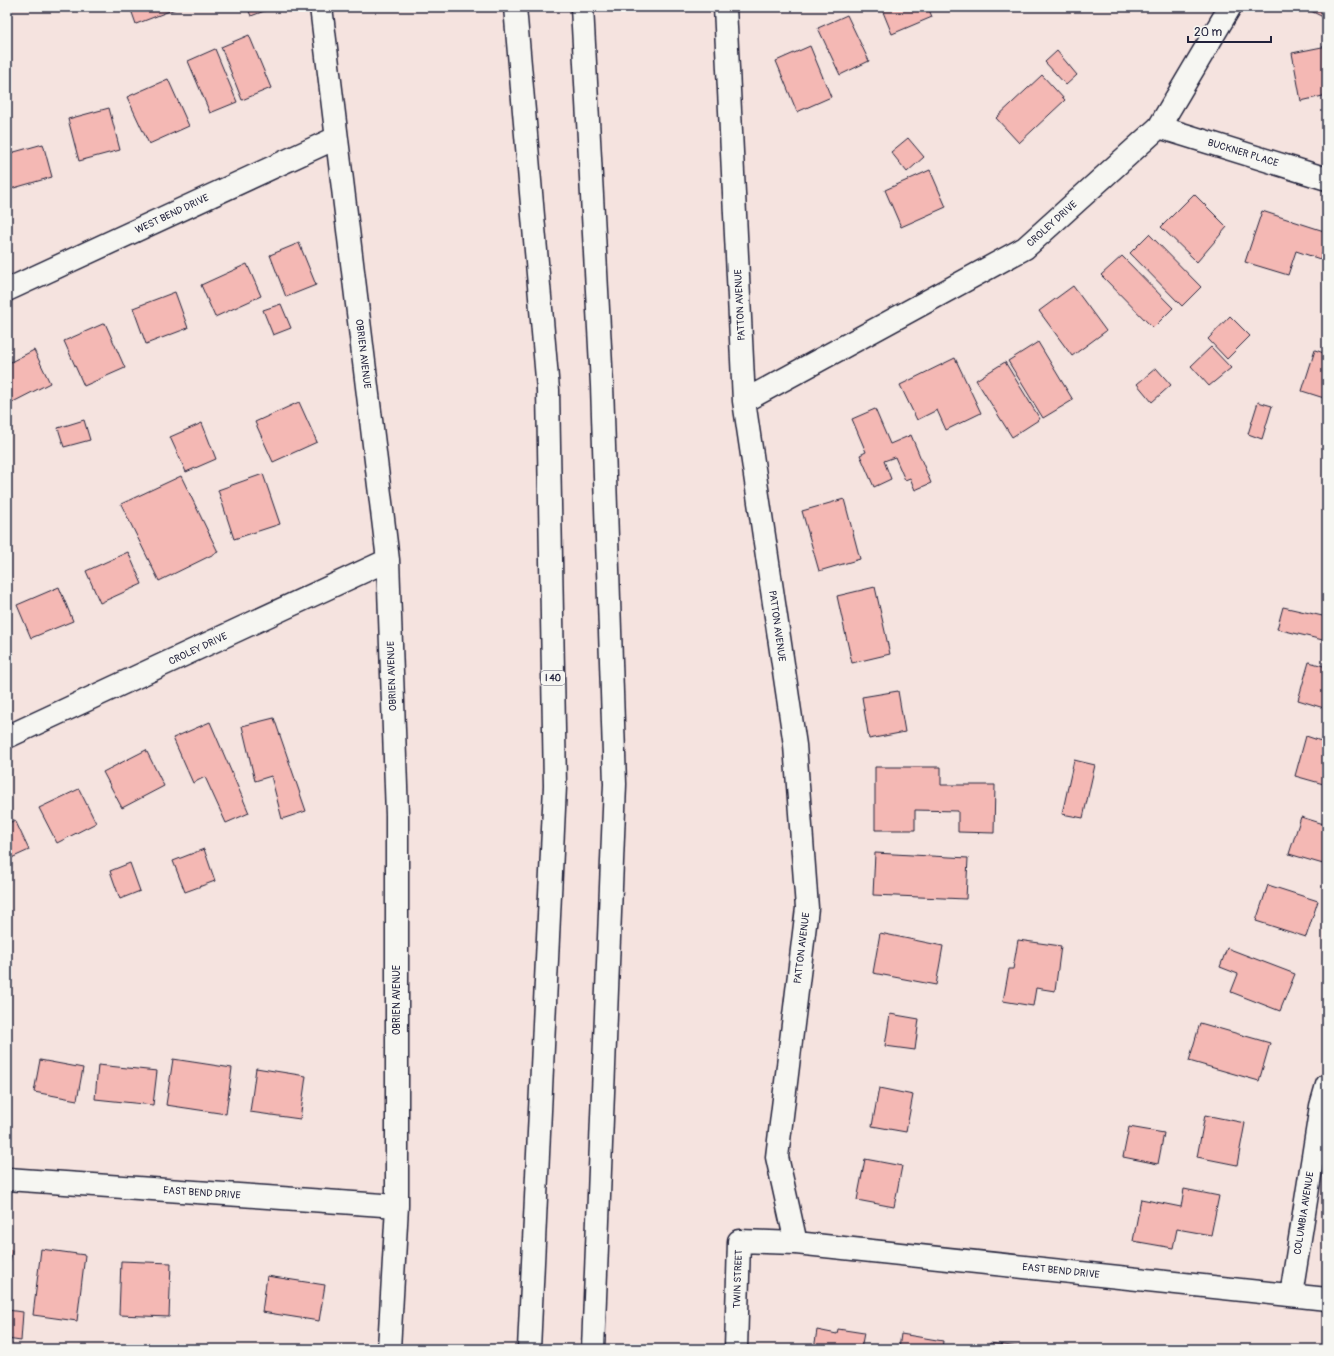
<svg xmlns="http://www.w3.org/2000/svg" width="1334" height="1356" font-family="Pangolin,sans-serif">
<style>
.building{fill:#f4b8b4;stroke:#22223b}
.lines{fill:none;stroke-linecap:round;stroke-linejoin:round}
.minor-casing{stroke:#22223b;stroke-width:25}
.motorway-casing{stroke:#22223b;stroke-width:25}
.minor{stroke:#f6f6f2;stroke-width:22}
.motorway{stroke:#f6f6f2;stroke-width:22}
.labels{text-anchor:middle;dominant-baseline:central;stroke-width:4;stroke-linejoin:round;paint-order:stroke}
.shield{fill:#f6f6f2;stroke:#626272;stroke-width:1}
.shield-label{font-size:9px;font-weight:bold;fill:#22223b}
.street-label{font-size:10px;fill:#22223b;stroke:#f6f6f2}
</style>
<rect width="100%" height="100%" fill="#f5e3df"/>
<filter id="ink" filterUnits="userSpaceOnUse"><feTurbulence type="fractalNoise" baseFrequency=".025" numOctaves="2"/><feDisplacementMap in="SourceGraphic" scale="8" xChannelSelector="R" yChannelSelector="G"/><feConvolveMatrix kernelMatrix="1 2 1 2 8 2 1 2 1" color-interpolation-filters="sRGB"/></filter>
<g filter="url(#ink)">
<!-- building -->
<path class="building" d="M130 7H174L175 9 136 24Z
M247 7H275L251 16Z
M881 7H928L932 17 892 34Z
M1310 7H1327V19L1309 10Z
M847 15 869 61 840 75 818 28Z
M249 35 271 88 242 100 221 47Z
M810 46 831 97 797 112 776 61Z
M1327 46V95L1301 101 1292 53Z
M215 49 237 102 210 113 188 61Z
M1057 51 1077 75 1066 85 1045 62Z
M1042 75 1065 100 1019 143 996 118Z
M168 79 189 126 149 144 127 97Z
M109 108 120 150 79 161 68 119Z
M908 138 924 157 907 172 891 152Z
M43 144 52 177 7 190V154Z
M930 170 946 207 901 227 885 190Z
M1194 194 1227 227 1197 262 1161 227Z
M1262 211 1327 232V241L1320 259 1296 251 1288 275 1245 262Z
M1149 234 1201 287 1182 306 1130 253Z
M299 243 316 285 286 297 270 255Z
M1122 256 1173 308 1153 328 1101 275Z
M247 264 261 296 215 317 201 285Z
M1073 286 1106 331 1072 356 1039 311Z
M175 292 188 328 146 344 133 308Z
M281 304 291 328 273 335 263 310Z
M1230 316 1250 336 1227 359 1208 339Z
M105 323 125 368 84 386 64 341Z
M1038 342 1073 400 1043 418 1008 361Z
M1211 347 1231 368 1209 386 1191 366Z
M34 350 50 383 7 405V364Z
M1315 350 1327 354V399L1302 391Z
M955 358 981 413 946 430 937 410 917 420 900 385Z
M1005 362 1040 419 1012 437 976 380Z
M1156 368 1171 385 1152 402 1137 384Z
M299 402 317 442 273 462 255 422Z
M1258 402 1272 406 1262 439 1248 434Z
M875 409 890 444 911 435 931 483 915 490 910 478 905 480 895 457 884 461 891 479 874 487 860 455 866 452 852 419Z
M84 420 90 440 64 447 58 428Z
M202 423 216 459 186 472 170 437Z
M263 474 280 524 234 539 218 490Z
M181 476 218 552 159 581 121 504Z
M844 499 860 559 819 571 802 511Z
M128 552 142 584 100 603 86 571Z
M59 587 73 621 31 638 17 605Z
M875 587 890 654 852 663 837 596Z
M1283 607 1327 617V641L1277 629Z
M1309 662 1327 667V709L1298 700Z
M898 691 905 732 869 739 862 697Z
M274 718 306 811 282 819 271 776 255 781 242 726Z
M210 722 249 813 226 823 205 777 193 783 173 738Z
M1327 732V785L1295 776 1306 736 1324 742Z
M146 750 164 786 122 808 103 772Z
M1074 760 1095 765 1083 818 1062 814Z
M875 767H941V785H995L994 833 958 832V811L915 810V830H875Z
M79 789 96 823 57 843 39 808Z
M1301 817 1327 825V850L1323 864 1289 854Z
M15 820 29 850 7 860V824Z
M204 849 215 881 185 892 173 861Z
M875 853 968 858 966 899 873 895Z
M130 863 140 891 120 899 110 871Z
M1268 885 1318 901 1306 937 1256 921Z
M880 933 943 946 936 985 873 973Z
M1018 940 1061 946 1055 991 1036 988 1033 1006 1003 1001 1009 969H1013Z
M1227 948 1295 974 1280 1011 1231 992 1238 974 1220 967Z
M890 1014 919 1019 915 1050 885 1046Z
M1200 1023 1270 1043 1259 1081 1189 1061Z
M173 1059 232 1068 226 1114 166 1105Z
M40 1060 83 1068 77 1100 34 1092Z
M98 1065 157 1071 153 1105 95 1099Z
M256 1068 306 1076 300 1119 250 1112Z
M879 1088 913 1095 906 1132 872 1126Z
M1205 1115 1245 1123 1237 1165 1197 1157Z
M1129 1127 1164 1133 1158 1164 1123 1157Z
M865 1159 902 1166 894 1207 857 1200Z
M1184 1189 1219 1196 1211 1235 1177 1229 1173 1248 1133 1241 1141 1199 1181 1207Z
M7 1249 12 1250 7 1277Z
M41 1249 85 1255 77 1321 33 1315Z
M121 1261 171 1263 169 1317 119 1315Z
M267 1276 325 1285 319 1321 262 1312Z
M7 1310 23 1312 21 1341 7 1339Z
M838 1329 864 1333 861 1349H814L817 1330 837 1334Z
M901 1334 943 1341 942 1349H899Z
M990 1343 1018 1347 1017 1349H970L971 1345 989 1348Z"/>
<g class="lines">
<!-- minor casing -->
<g class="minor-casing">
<path id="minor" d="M321 7 388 560 397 815V1206L389 1349
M725 7 744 401 795 745 807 908 777 1157 796 1243
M1159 127 1327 179
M7 290 336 138
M744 401 1025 248 1159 127 1230 7
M7 737 388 560
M7 1179 397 1206
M1291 1295 1321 1106 1327 1085
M736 1349 739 1241 796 1243 1327 1299"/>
</g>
<!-- motorway casing -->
<g class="motorway-casing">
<path id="motorway" d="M515 7 548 390 555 786 529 1349
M582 7 602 385 615 784 593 1349"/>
</g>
<!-- minor -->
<use href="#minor" class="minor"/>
<!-- motorway -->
<use href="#motorway" class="motorway"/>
</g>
</g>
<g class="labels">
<!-- shield labels -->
<rect class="shield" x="541" y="671" width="24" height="14" rx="3"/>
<g class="shield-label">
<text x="553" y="678">I 40</text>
</g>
<!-- street labels -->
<g class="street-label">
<text transform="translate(1243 153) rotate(17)">BUCKNER PLACE</text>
<text transform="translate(172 214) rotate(-25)">WEST BEND DRIVE</text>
<text transform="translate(1052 224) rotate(-42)">CROLEY DRIVE</text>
<text transform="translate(740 305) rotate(-93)">PATTON AVENUE</text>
<text transform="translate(363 354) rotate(83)">OBRIEN AVENUE</text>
<text transform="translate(777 626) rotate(82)">PATTON AVENUE</text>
<text transform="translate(198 649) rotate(-25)">CROLEY DRIVE</text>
<text transform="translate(392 676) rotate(-92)">OBRIEN AVENUE</text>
<text transform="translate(802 948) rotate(-83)">PATTON AVENUE</text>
<text transform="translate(397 1000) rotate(-90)">OBRIEN AVENUE</text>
<text transform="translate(202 1193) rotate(4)">EAST BEND DRIVE</text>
<text transform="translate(1304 1213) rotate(-81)">COLUMBIA AVENUE</text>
<text transform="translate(1061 1271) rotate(6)">EAST BEND DRIVE</text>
<text transform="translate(738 1279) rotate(-88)">TWIN STREET</text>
</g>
</g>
<!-- margin -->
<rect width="1334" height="1356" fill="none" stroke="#f6f6f2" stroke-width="24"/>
<rect x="12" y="12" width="1310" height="1332" fill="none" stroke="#22223b" stroke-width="1.5" filter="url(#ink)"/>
<!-- scale -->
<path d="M1188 36v6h83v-6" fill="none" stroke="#22223b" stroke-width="2"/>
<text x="1194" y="36" font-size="12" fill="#22223b" stroke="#f6f6f2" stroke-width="3" paint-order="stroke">20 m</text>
</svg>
